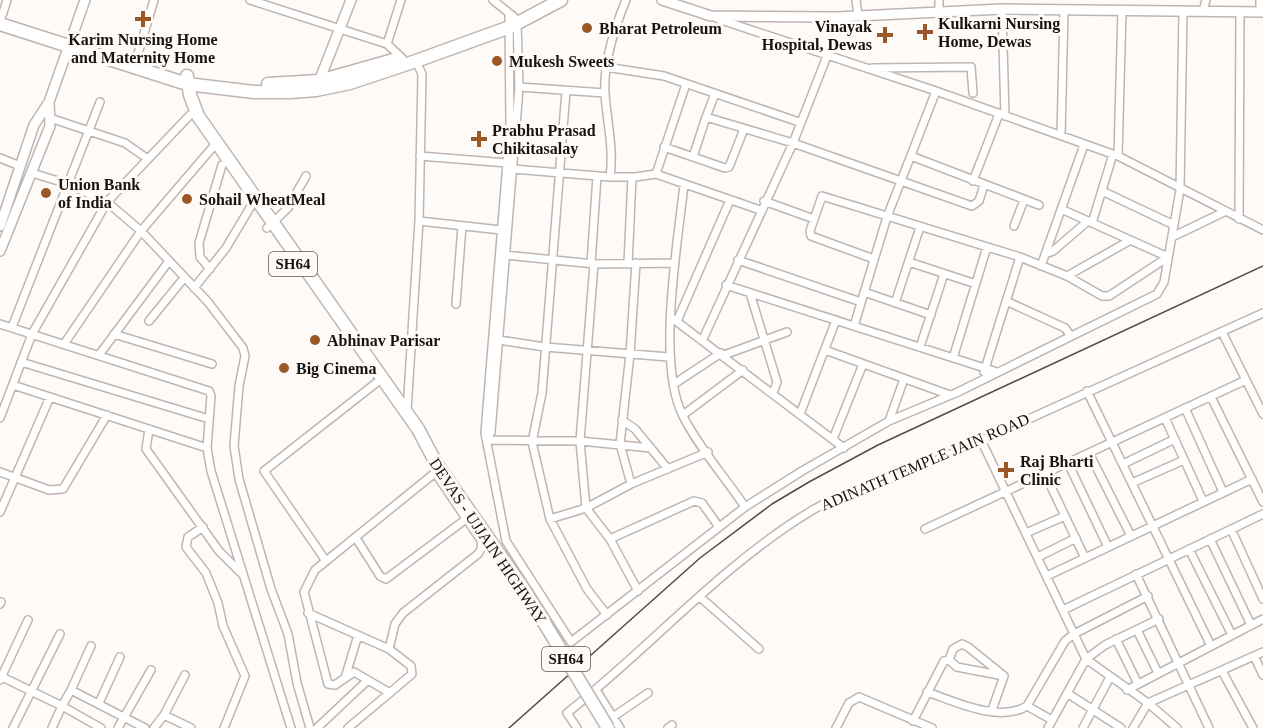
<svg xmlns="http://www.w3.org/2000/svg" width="1263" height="728" font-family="'Times New Roman',serif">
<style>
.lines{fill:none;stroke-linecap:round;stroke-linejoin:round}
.minor-casing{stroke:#bfb5af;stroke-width:10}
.tertiary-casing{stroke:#bfb5af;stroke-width:12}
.primary-casing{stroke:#bfb5af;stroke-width:15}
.minor{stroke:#fff;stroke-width:7}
.tertiary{stroke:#fff;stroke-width:9}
.primary{stroke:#fff;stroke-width:12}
.rail{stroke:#504c4a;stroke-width:1.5}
.primary-bridge-casing{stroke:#bfb5af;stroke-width:15;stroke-linecap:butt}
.primary-bridge{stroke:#fff;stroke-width:12}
.poi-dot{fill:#9b5728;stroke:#fefaf7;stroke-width:2}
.labels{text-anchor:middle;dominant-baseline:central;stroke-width:6;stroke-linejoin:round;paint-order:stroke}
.shield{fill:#fefaf7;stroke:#5c5856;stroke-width:1.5}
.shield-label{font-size:15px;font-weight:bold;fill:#171311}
.poi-label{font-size:16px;font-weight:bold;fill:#171311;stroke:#fefaf7;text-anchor:start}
.street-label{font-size:16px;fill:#171311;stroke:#fefaf7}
</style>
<rect width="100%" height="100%" fill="#fefaf7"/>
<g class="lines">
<!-- minor casing -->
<g class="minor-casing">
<path id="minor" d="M250 0 387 44 402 58
M856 0 858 16
M939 0V12
M1002 9 1005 116
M1203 11 1206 0
M1260 12V0
M509 15 510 126 485 433 506 541 571 642 745 507 802 471 889 421 958 392 1157 294 1164 282 1180 190 1183 10
M2 16 7 0
M718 19 936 91 1118 156 1263 230
M387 44 401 0
M136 60 154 0
M606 67 664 76 799 122
M872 68 971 67 973 93
M519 87 605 93
M566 91 542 393 532 442 550 519 587 589 607 615
M715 94 706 117 793 143 972 206 979 201 984 185
M50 118 125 143 148 159
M1061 135 1064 11
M664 147 725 168 729 167 744 129
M420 156 507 163
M911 156 1039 205
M1118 156 1122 10
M693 157 706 117
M0 158 20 166
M513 169 610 177H635L656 174 760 210
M32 173 68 184 107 202 141 231 208 302 243 348 245 356 239 386 234 446 239 479 271 589 288 634 297 683 310 728
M656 174 686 84
M610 177C614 149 607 122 605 94 603 63 614 29 626 0
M973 181 999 114
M684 184C678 243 656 363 683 416 699 448 725 477 745 507
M1102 191 1174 225
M764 201 814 219
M1061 209 1168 257
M1239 219 1240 12
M419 221 501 230
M1092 223 1113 154
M1014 226 1024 200
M267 228 288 208 306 176
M1172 237 1224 212
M1045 254 1053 251 1088 221
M505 255 594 264 675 263
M874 259 811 236 810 231 822 196 1020 257 1067 276 1102 296H1109L1168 257
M738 260 861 302
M909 262 976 284
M591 264 597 176
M594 264 580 441 586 508 610 539 638 591
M628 264 632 177
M1041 266 1084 145
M210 269 200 257 199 243 222 165
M1067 276 1129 241
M726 285 997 372
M194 288 226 248 251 206
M864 292 931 315
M750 293 777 382 773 393
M1006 301 1065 328 1070 335
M895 303 920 227
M456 304 462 226
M672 318 844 448
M149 321 184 278
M677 321 730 200
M0 324 209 391 211 396 207 448 211 471 291 728
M854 326 887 217 936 91
M12 327 100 102
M1222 332 1263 414
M114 334 212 364
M703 339 793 143 827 56
M499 340 545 347 669 357
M64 344 141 231 212 148
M920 347 944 274
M825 350 950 395
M99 355 169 261
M724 355 787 332
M953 358 987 247
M21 362 209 419
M984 372 1020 257
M674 384 721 353
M13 385 207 448
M1087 391 1211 646
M1211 397 1263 502
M1185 408 1223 492
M407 411 419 221 422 74 416 61
M800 414 836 320
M683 415 743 370
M0 418 32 334 107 202 190 115
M1165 418 1203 501
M622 420 635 429 668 469
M889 421 904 379
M149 429 146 449 219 551 241 573
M833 439 863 364
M487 440 491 432 516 126 519 87 517 23 514 17 493 0
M487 440 580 441 651 448
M981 440 1086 659 1148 703 1177 728
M1089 453 1131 536
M1068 463 1108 547
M1123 464 1175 439
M0 472 49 490 63 489 107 415
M1045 474 1085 558
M1132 483 1184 460
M631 484 620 444 630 354 636 263
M0 512 50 397
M550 519 586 508 631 484 708 452
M203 527 188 537 186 547 206 573 218 603 223 626 245 676 224 728
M925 529 1246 380
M1231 529 1263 599
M1026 533 1065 516
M356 538 380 576 386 579 466 519
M610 539 694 501 702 503 719 527
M1210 539 1251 625
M1189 549 1232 635
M1038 557 1076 538
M326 561 264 471 376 383
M1136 574 1209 728
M1047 576 1252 479
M700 597 759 649
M0 604 1 602
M1063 610 1263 514
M308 613 389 649
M1137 630 1158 673
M1116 639 1138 684
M962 644 968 647 1004 676 957 667 949 660 953 649Z
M1254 656 1263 675
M1222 671 1253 728
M0 676 62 706 71 690 145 728
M345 678 358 635
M0 680 28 620
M71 690 91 646
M596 690 620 728
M1127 690 1263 619
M927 692C956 702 1000 723 1027 706L1065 641 1074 634 1148 596
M390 693 354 672 335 685 328 684 304 592 315 570 436 472
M1067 693 1121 728
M99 703 120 657
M1027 706 1052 720
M992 710 1004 676
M164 715 185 675
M613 717 648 693
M913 721 944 661 949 660
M13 728 60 634
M52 728 62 706 101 728
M118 728 151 670
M154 728 164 715 191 728
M317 728 368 680
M348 728 412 674 411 666 389 649 395 624 403 613 478 554 481 549 482 542 438 477 436 469
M577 728 567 713C650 648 720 566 811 511 846 490 887 482 924 466 1037 415 1150 365 1263 313
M668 728 672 725
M836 728 849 703 859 697 932 728
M1048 728 1086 659 1105 645 1159 619
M1083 728 1110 677
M1133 728 1148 703 1263 652"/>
</g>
<!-- tertiary casing -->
<g class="tertiary-casing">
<path id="tertiary" d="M662 0 711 16 837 17 1002 9 1263 12
M318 84 351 0
M0 226 34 125 49 102 85 0
M0 251 50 126 49 102"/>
</g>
<!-- primary casing -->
<g class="primary-casing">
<path id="primary" d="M0 24 187 84 254 92H291L316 90 350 83 416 61 510 27 561 0
M187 76 190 95 198 116 418 429 436 463 525 591
M268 84 319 81 397 59"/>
</g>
<!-- minor -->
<use href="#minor" class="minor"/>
<!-- tertiary -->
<use href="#tertiary" class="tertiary"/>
<!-- primary -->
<use href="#primary" class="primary"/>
<!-- rail -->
<path class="rail" d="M509 728 700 558 772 504 809 482 878 445 1263 266"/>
<!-- primary-bridge casing -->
<g class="primary-bridge-casing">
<path id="primary-bridge" d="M525 591 608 728"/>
</g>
<!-- primary-bridge -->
<use href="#primary-bridge" class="primary-bridge"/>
</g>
<!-- markers -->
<g class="poi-dot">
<path d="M140 10h6v6h6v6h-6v6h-6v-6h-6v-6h6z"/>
<circle cx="587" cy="28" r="6"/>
<path d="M922 23h6v6h6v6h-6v6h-6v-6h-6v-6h6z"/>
<path d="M882 26h6v6h6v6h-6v6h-6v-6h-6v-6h6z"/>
<circle cx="497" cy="61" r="6"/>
<path d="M476 130h6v6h6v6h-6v6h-6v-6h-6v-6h6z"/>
<circle cx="46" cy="193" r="6"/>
<circle cx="187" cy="199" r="6"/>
<circle cx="315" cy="340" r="6"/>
<circle cx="284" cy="368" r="6"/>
<path d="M1003 461h6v6h6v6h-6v6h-6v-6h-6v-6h6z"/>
</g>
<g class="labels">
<!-- shield labels -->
<g class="shield">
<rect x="269" y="252" width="48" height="24" rx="4.5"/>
<rect x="542" y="647" width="48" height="24" rx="4.5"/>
</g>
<g class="shield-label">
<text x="293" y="264">SH64</text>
<text x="566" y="659">SH64</text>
</g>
<!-- poi labels -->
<g class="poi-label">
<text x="938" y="23">Kulkarni Nursing<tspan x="938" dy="18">Home, Dewas</tspan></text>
<text x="872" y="26" text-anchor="end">Vinayak<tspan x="872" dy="18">Hospital, Dewas</tspan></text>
<text x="599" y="28">Bharat Petroleum</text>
<text x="143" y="39" text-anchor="middle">Karim Nursing Home<tspan x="143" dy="18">and Maternity Home</tspan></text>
<text x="509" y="61">Mukesh Sweets</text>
<text x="492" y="130">Prabhu Prasad<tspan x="492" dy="18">Chikitasalay</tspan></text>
<text x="58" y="184">Union Bank<tspan x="58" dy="18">of India</tspan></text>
<text x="199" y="199">Sohail WheatMeal</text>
<text x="327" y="340">Abhinav Parisar</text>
<text x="296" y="368">Big Cinema</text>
<text x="1020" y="461">Raj Bharti<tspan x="1020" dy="18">Clinic</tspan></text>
</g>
<!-- street labels -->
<g class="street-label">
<text transform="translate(925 462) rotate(-23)">ADINATH TEMPLE JAIN ROAD</text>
<text transform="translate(488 541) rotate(56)">DEVAS - UJJAIN HIGHWAY</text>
</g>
</g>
</svg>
